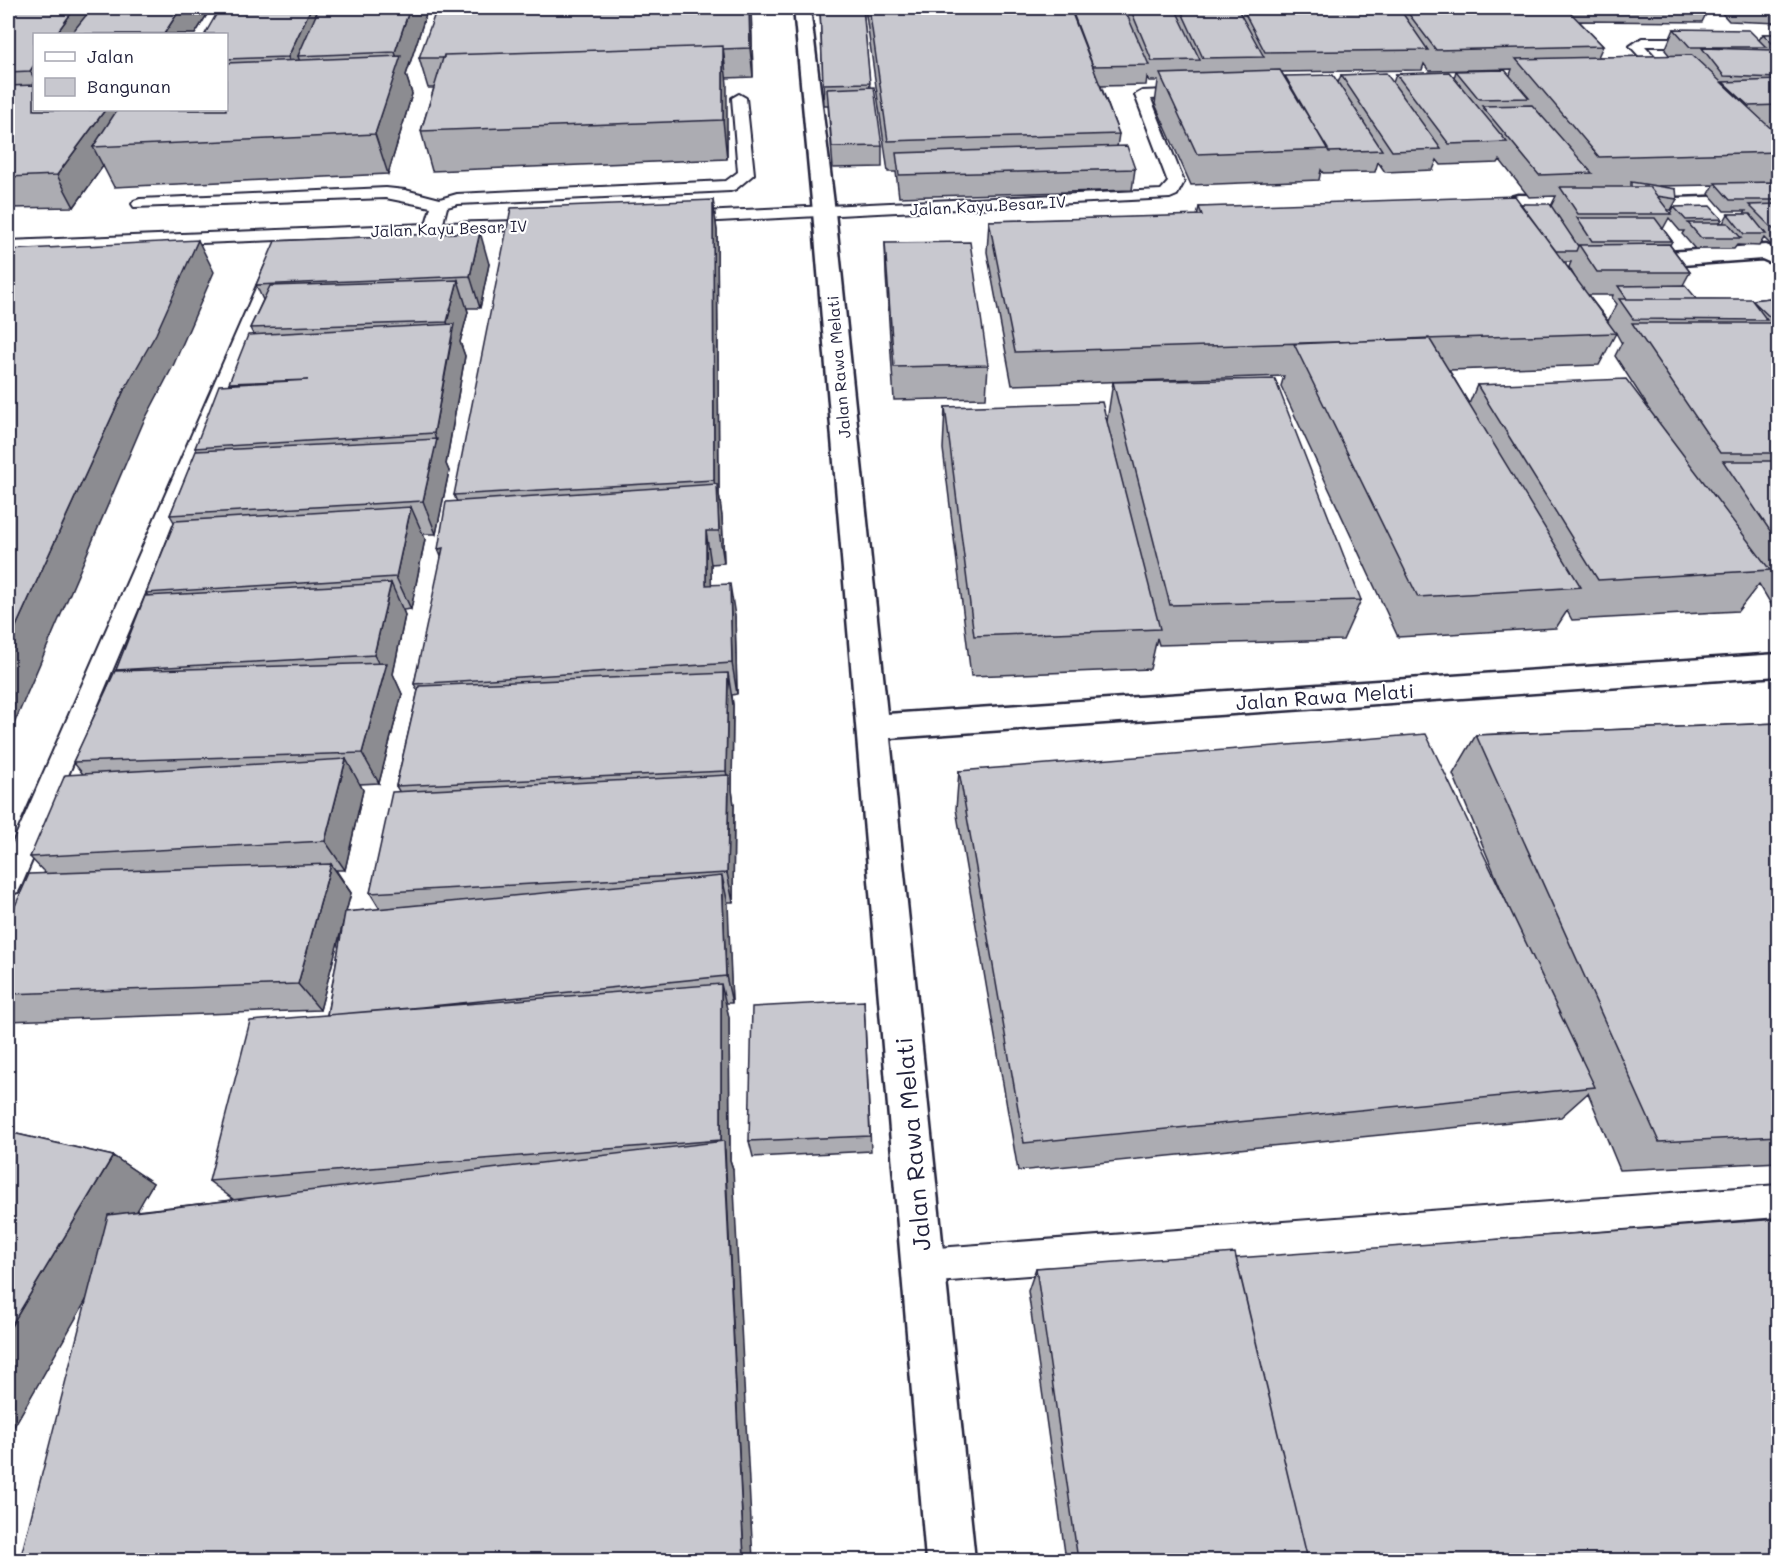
<svg xmlns="http://www.w3.org/2000/svg" width="1786" height="1568" font-family="Mali,sans-serif">
<style>
.lines{fill:none;stroke-linecap:round;stroke-linejoin:round}
.service-casing{stroke:#22223b;stroke-width:4}
.minor-casing{stroke:#22223b;stroke-width:5}
.service{fill:#fff;fill-rule:evenodd}
.minor{fill:#fff;fill-rule:evenodd}
.wall{fill:#acacb2;stroke:#22223b;stroke-width:1.5;fill-rule:evenodd}
.shaded-wall{fill:#8c8c91;stroke:#22223b;stroke-width:1.5}
.building{fill:#c8c8cf;stroke:#22223b;stroke-width:1.5}
.labels{text-anchor:middle;dominant-baseline:central;stroke-width:4.5;stroke-linejoin:round;paint-order:stroke}
.far-street-label{font-size:16px;fill:#22223b;stroke:#fff}
.street-label{font-size:20px;fill:#22223b;stroke:#fff}
.near-street-label{font-size:24px;fill:#22223b;stroke:#fff}
</style>
<rect width="100%" height="100%" fill="#fff"/>
<filter id="ink" filterUnits="userSpaceOnUse"><feTurbulence type="fractalNoise" baseFrequency=".0167" numOctaves="2"/><feDisplacementMap in="SourceGraphic" scale="12" xChannelSelector="R" yChannelSelector="G"/><feConvolveMatrix kernelMatrix="1 2 1 2 8 2 1 2 1" color-interpolation-filters="sRGB"/></filter>
<g filter="url(#ink)">
<g class="lines">
<!-- service casing -->
<g class="service-casing">
<path id="service" d="M1642 38H1703L1710 42 1703 46H1645L1665 68 1658 77H1638L1636 74 1638 71 1650 68 1630 46Z
M1190 89 1197 93 1195 96 1151 99 1184 182 1177 195 1170 198 680 223 672 218 680 213 1161 190 1168 182 1135 95 1142 91Z
M739 94 746 98 754 174 736 189 730 191 458 204 447 207 443 223 548 220 550 224 542 229 8 251V241L426 224 431 207 386 198 134 207 132 204 134 201 140 199 386 188 405 190 440 199 457 194 726 181 738 172 732 98Z
M275 260 281 261 284 265 22 884 18 892 8 895V854L266 265 269 261Z
M1778 1185V1217L924 1283 912 1278 907 1266 912 1254 924 1249Z"/>
</g>
<!-- minor casing -->
<g class="minor-casing">
<path id="minor" d="M794 8H810L835 212 887 714 1778 654V676L890 738 975 1560H926L813 212Z
M1778 180V192L1604 198 1601 207 1594 209 1518 207 1511 205 1508 201 1511 197 1518 195 1584 196 1587 188 1594 186Z
M1766 245 1778 250V266L1762 259 1669 266 1661 264 1658 259 1661 254 1669 252Z"/>
</g>
<!-- service -->
<use href="#service" class="service"/>
<!-- minor -->
<use href="#minor" class="minor"/>
</g>
<!-- wall -->
<path class="wall" d="M8 8H211L195 34H34V110H226V34L428 8 406 75 412 94 388 174 114 187 103 166 74 207 8 208Z
M751 8 753 77 726 78 727 159 432 171 421 131 434 88H428L419 58Z
M820 8H863L870 88 882 146V167L833 168 828 105H824Z
M865 8H1237L1240 12 1241 8H1709L1702 22 1579 21 1603 46 1598 57 1670 56 1665 50 1674 29 1759 40 1763 34H1779V181L1777 183 1778 184 1779 183V245H1771L1764 238 1759 246 1738 245H1737L1734 249H1695L1682 234 1684 231H1680L1669 218 1663 229 1672 241 1670 245 1690 272 1683 285 1697 299 1752 300 1779 297V609H1774L1759 584 1738 611 1572 620 1567 611 1556 628 1398 637 1281 386 1284 376 1012 385 987 252 989 221 1197 216 1199 207 1520 204 1551 206 1556 196 1529 197 1500 160 1498 163 1441 165 1437 160 1433 170 1385 172 1378 162 1375 172 1323 173 1321 170 1319 180 1191 185 1155 104 1158 81H1149L1147 77 1146 85 1101 86 1119 134 1117 147 1135 169 1132 190 899 197 896 172H888ZM1424 64 1429 71 1512 69 1510 75 1456 71 1454 78 1396 74 1393 83 1341 75 1338 83 1285 78 1281 72 1422 70ZM1714 185 1709 194 1724 211H1746L1744 214H1728L1723 223H1720L1722 219 1674 207 1670 214 1667 210H1671L1677 199 1660 186ZM1564 262H1571L1569 267 1577 281ZM1588 295H1613L1612 298 1617 304 1608 321ZM1616 333 1621 342H1622L1615 356 1647 405 1477 385 1469 404 1449 370 1599 365Z
M1717 8H1779V23L1729 21Z
M713 200 717 231 719 494 722 517 724 563 711 564V585L735 616 737 694 732 695 733 705 732 790 734 805 733 902H727L732 1003H725L729 1017 730 1160 733 1169 87 1297 8 1437V1132L113 1156 153 1183 136 1211 234 1200 209 1181 327 1015 344 918 320 1010 8 1021V922L46 874 30 857 83 774 73 762 117 671 116 670 148 596 146 593 174 522 170 515 197 451 195 448 230 384 229 383 253 334 250 328 263 300 256 285 489 264 480 308H467L468 312 460 342 465 356 446 464 449 471 436 534H423L425 539 411 609 403 610 405 615 393 674 402 694 379 783 360 784 363 790 345 870H336L351 893 346 912 380 909 370 893 399 791 396 786 418 691 414 684 457 502 454 495Z
M885 243 988 365 986 398 894 400 886 275Z
M1113 382 1361 600 1343 640 1159 645 1157 638 1150 669 971 676 943 449 945 407 1107 421Z
M1779 723V1162L1620 1170 1588 1093 1561 1117 1018 1171 956 809 959 771 1508 906 1453 774 1476 735Z
M864 1001 871 1151 753 1157 749 1141Z
M1236 1258 1779 1560H1066L1028 1291 1036 1268Z"/>
<!-- shaded-wall -->
<path class="shaded-wall" d="M75 8H109L91 34H56Z
M181 8H211L195 34H164Z
M311 8H333L298 56 304 75 299 86 288 57Z
M410 8H428L406 75 412 94 388 174 375 134 398 62 395 52Z
M749 8H751L753 77 750 48Z
M723 46 727 84V159L723 120Z
M34 65V78L30 71Z
M105 110H137L93 147 103 166 74 207 57 175Z
M713 200 717 231 719 494 722 517 724 563 719 531 718 509 714 480Z
M480 232 489 264 480 308 470 276Z
M198 240 214 272 173 366 143 423 8 738V644L124 390Z
M458 280 468 312 460 342 465 356 446 464 449 471 436 534 423 501 436 441 434 433 452 338 447 322Z
M411 507 425 539 411 609 396 577Z
M706 531 711 564 712 617 706 585Z
M443 548 451 582 438 549Z
M391 583 405 615 393 674 402 694 379 783 362 753 384 674 374 655Z
M730 584 735 616 737 694 732 663Z
M728 673 733 705 732 790 734 805 733 902 727 873 729 786 726 771Z
M346 759 363 790 345 870 325 841Z
M331 864 351 893 320 1010 298 984Z
M722 876 728 904 732 1003 726 976Z
M721 984 729 1017 730 1160 733 1169 753 1560H744L725 1150 721 1140Z
M113 1156 153 1183 8 1437V1331Z"/>
<!-- building -->
<path class="building" d="M8 8H75L56 34H34V65L30 71 8 72Z
M92 8H181L164 34H71Z
M220 8H311L288 57 226 59V34H205Z
M319 8H410L395 52 298 56Z
M437 8H749L750 48 723 49V46L444 55V58H419Z
M820 8H863L870 83 823 84Z
M869 8H1070L1119 134 888 141Z
M1071 8H1124L1149 65 1093 66Z
M1130 8H1175L1200 60 1152 61Z
M1180 8H1237L1264 57 1203 58Z
M1242 8H1399L1428 50 1265 52Z
M1485 8H1566L1603 46 1436 50 1405 9Z
M1674 29 1749 30 1766 47H1690Z
M1763 34H1779V50Z
M723 46V120L421 131 444 55Z
M1702 48 1774 50 1779 55V78L1724 76Z
M1692 55 1779 136V152L1599 157 1516 59Z
M401 56 375 134 93 147 117 110H226V63Z
M1280 70 1328 149 1197 154 1160 74Z
M1505 70 1529 98 1479 99 1456 71Z
M1449 72 1507 142 1449 144 1396 74Z
M1386 73 1441 149 1392 151 1341 75Z
M1333 75 1382 150 1329 152 1285 76Z
M1779 80V105L1749 106 1723 82Z
M34 85V110H105L57 175 8 177V86Z
M874 87 882 146 832 147 827 89Z
M1532 105 1592 173 1539 175 1482 106Z
M1773 125H1779V132Z
M1127 146 1135 169 899 175 896 153Z
M1631 182 1676 189 1677 199 1657 196 1650 187H1631Z
M1776 182 1779 185V200H1730L1715 183Z
M1560 187H1650L1671 214H1578Z
M1515 196 1616 333 1015 352 989 221 1202 215 1199 207Z
M713 200 714 480 454 495 511 208Z
M1520 204H1550L1578 246 1576 251H1556Z
M1778 204 1779 205V234H1778L1749 205Z
M1710 206 1722 219 1686 220 1674 207Z
M1728 214H1750L1766 234H1744Z
M1577 218H1655L1672 241H1592Z
M1688 223H1728L1741 238H1701Z
M480 232 470 276 256 285 275 241Z
M198 240 156 334 124 390 8 644V250Z
M970 242 988 365 894 367 885 243Z
M1669 244 1690 272H1597L1579 245Z
M458 280 447 322 250 328 270 286Z
M1685 285 1697 299H1627L1618 286Z
M1779 297V323H1776L1752 300Z
M1619 299H1751L1767 320 1633 319Z
M1632 323H1779V453H1720Z
M454 324 434 433 195 448 219 385 308 380 229 383 248 335Z
M1429 338 1581 587 1418 597 1294 344Z
M1275 379 1361 600 1170 605 1113 382Z
M1626 379 1770 570 1598 580 1477 385Z
M1102 402 1160 629 974 636 945 407Z
M437 439 423 501 170 515 196 451Z
M1723 461H1779V544Z
M717 484 719 531H706V585L730 584 732 663 414 684 443 548 438 549 446 502Z
M411 507 396 577 146 593 175 521Z
M391 583 374 655 116 670 145 596Z
M387 663 362 753 73 762 115 671Z
M728 673 726 771 396 786 419 686Z
M1779 723V1136L1659 1142 1476 735Z
M1426 734 1595 1087 1024 1143 959 771Z
M346 759 325 841 30 857 65 775Z
M729 775 727 873 370 893 392 792Z
M331 864 298 984 8 994V922L29 874Z
M722 876 726 976 422 1007 327 1015 345 912Z
M721 984V1140L209 1181 250 1021Z
M864 1001 870 1136 749 1141 752 1007Z
M8 1132 113 1156 8 1331Z
M724 1141 744 1560H20L108 1215Z
M1779 1219V1560H1308L1236 1258Z
M1235 1253 1308 1560H1078L1036 1268Z"/>
</g>
<g class="labels">
<!-- far-street labels -->
<g class="far-street-label">
<text transform="translate(988 205) rotate(-3)">Jalan Kayu Besar IV</text>
<text transform="translate(449 228) rotate(-2)">Jalan Kayu Besar IV</text>
<text transform="translate(838 367) rotate(-95)">Jalan Rawa Melati</text>
</g>
<!-- street labels -->
<g class="street-label">
<text transform="translate(1325 696) rotate(-4)">Jalan Rawa Melati</text>
</g>
<!-- near-street labels -->
<g class="near-street-label">
<text transform="translate(912 1144) rotate(-95)">Jalan Rawa Melati</text>
</g>
</g>
<!-- margin -->
<rect width="1786" height="1568" fill="none" stroke="#fff" stroke-width="30"/>
<rect x="15" y="15" width="1756" height="1538" fill="none" stroke="#22223b" stroke-width="2" filter="url(#ink)"/>
<!-- legend -->
<rect x="33" y="33" width="195" height="78" fill="#ffffff" stroke="#a7a7b1" stroke-width="1.5"/>
<rect x="45" y="52" width="30" height="9" fill="#ffffff" stroke="#a7a7b1" stroke-width="1.5"/>
<text x="87" y="63" font-size="18" fill="#22223b">Jalan</text>
<rect x="45" y="78" width="30" height="18" fill="#c8c8cf" stroke="#a7a7b1" stroke-width="1.5"/>
<text x="87" y="93" font-size="18" fill="#22223b">Bangunan</text>
</svg>
